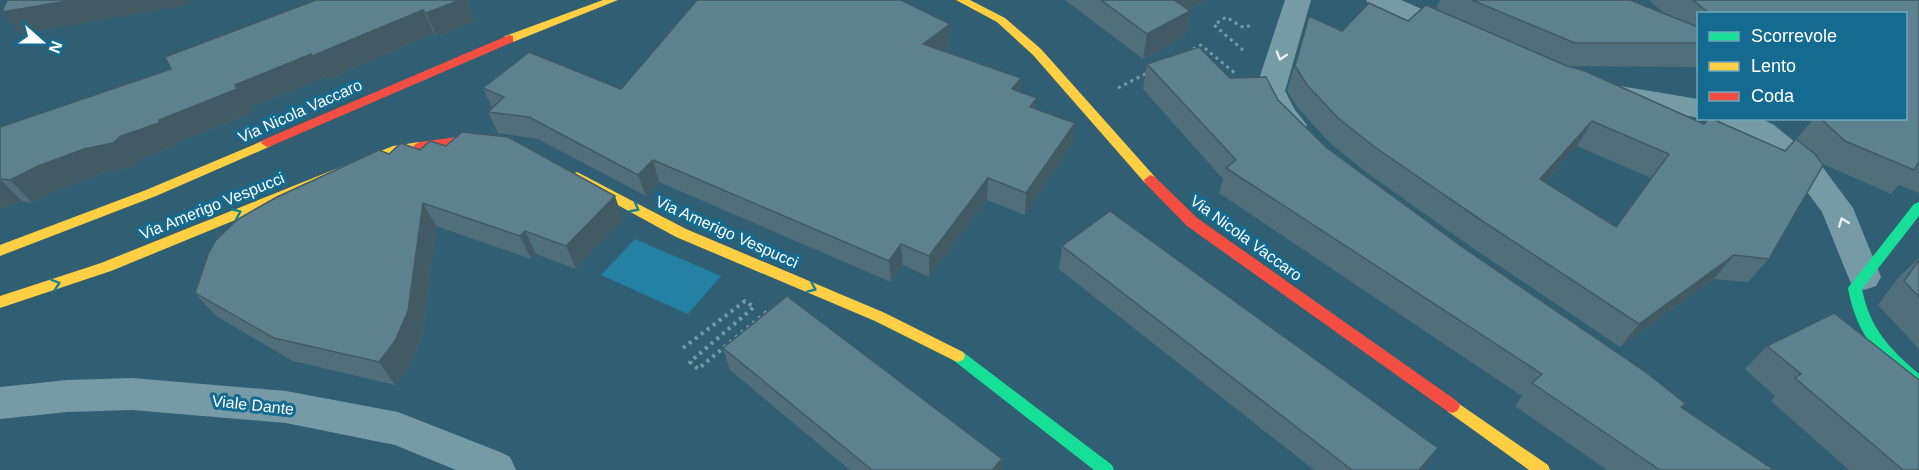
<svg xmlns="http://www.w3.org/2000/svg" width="1919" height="470" font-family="Arial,sans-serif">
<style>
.green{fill:#2581a4}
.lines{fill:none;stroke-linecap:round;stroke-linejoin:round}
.path-far1{stroke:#779aa7;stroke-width:3;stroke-dasharray:3 4;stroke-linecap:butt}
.path{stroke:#779aa7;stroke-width:4;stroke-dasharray:3 4.5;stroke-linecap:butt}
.street{fill:#779aa7;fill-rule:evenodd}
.fast{fill:#16e098;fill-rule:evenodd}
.slow{fill:#ffcf43;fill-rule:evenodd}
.jam{fill:#f24e42;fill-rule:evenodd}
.wall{fill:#516f7b;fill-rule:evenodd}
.shaded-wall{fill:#425a64}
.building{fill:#5e818f;stroke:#425a64;stroke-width:1.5;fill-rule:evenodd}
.oneway{stroke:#ebf0f2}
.oneway2{stroke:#148291}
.labels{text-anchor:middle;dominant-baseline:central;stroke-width:6;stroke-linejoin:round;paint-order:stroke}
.street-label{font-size:16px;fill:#fff;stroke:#146b8f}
</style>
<rect width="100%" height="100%" fill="#305f73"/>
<!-- green -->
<path class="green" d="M635 239 721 276 688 314 601 275Z"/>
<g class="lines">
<!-- path-far1 -->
<path class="path-far1" d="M1193 49 1201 45 1236 74
M1243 50 1214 25 1226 17 1244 28 1251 25
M1118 88 1149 72"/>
<!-- path -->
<path class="path" d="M683 348 745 301 754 307 690 362 698 369 769 310"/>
<!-- street -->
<path class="street" d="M1285 0H1311L1285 91 1295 110 1307 125 1303 132C1274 141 1266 112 1255 91Z
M1366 0H1401L1465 28 1469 34 1465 40 1455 43 1445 40 1370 6Z
M1608 84 1698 99 1700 118 1598 101 1593 94 1598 87Z
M1718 118H1760L1774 125 1818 161 1853 208 1881 277 1876 286 1864 290 1852 286 1822 212 1796 177 1752 139 1722 125Z
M132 378 286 391 398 412 500 452 510 457 516 470H456L395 445 286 423 132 410 67 412 0 419V387L67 380Z"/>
<!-- fast -->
<path class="fast" d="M1919 202V216L1862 289C1870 329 1889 348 1919 374V389C1910 386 1903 379 1896 372 1870 349 1854 323 1848 288L1914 204Z
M958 350 963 352 1112 465 1114 470H1094L953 360 951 356 953 352Z"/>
<!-- slow -->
<path class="slow" d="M603 0H618L513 42H505L503 39 505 36Z
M956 0H970L1005 18 1041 49 1155 177 1156 180 1155 183H1145L1033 55 997 22Z
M267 139 273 143 271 146 156 196 0 256V245L146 190Z
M419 142 425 146 423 149 399 153 111 271 0 308V296L101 263 393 146Z
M577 172 686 229 885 313 963 352 965 356 963 360 958 362 953 360 875 321 676 237 572 180 571 177 572 174Z
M1452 399 1548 465 1550 470H1529L1447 411 1444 406 1447 401Z"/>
<!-- jam -->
<path class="jam" d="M509 35 513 36V42L271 146 267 147 261 143 263 140Z
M457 137 494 141 500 145 494 149 457 145 419 150 413 146 419 142Z
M1150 175 1155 177 1197 218 1457 401 1460 406 1457 411 1452 413 1447 411 1187 226 1145 183 1144 180Z"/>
</g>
<!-- wall -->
<path class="wall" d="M316 0H466L475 21 437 37 434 33 326 80 324 77 250 108 253 112 177 143V146L140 159 133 166 104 173 59 189 32 203 22 201 0 209V127L171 69Z
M1065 0H1206L1187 10 1190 11 1185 36 1143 59Z
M1440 0H1630L1665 14 1649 0H1919V193L1899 185 1891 194 1823 164 1769 259 1748 282 1714 279 1620 347 1467 244 1366 172 1330 143 1299 109 1287 91 1309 16 1342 31 1408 21 1436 9ZM1698 14H1905V118H1814L1797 139 1785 151 1704 124 1569 66 1698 67ZM1577 146 1651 178 1616 227 1545 182Z
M950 24V45L942 51 1021 78 1020 92 1072 145 1025 215 987 200 929 277 903 265 891 282 659 182 646 196 538 139 498 133 488 112 492 108 483 88 621 89Z
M1147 64 1230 78 1278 100 1327 148 1682 408 1774 470H1607L1515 406 1522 396 1219 193 1223 179 1143 89Z
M389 154 623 219 576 269 536 254 531 259 436 226 423 334 411 363 395 385 293 361 216 316 195 293Z
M1062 246 1423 470H1314L1059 269Z
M1919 258V349L1878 305 1898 278Z
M1767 346 1919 470H1849L1771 401 1775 396 1745 369Z
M723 348 1002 470H850L730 370Z"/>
<!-- shaded-wall -->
<path class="shaded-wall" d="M73 0H189V5L20 34 2 12Z
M460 0H466L475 21 437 37 426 13Z
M1168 0H1206L1164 21Z
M423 10 434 33 326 80 312 56Z
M1190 11 1185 36 1143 59 1147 34Z
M950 24V45L923 66V44Z
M311 54 324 77 250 108 253 112 177 143V146L140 159 133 166 104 173 59 189 32 203 10 180 38 166 159 120 235 85Z
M1021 78 1019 100 1012 89Z
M1037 98 1035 120 1030 107Z
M1592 121 1577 146 1526 203 1540 179Z
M1075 123 1072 145 1025 215 1026 193Z
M653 160 659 182 646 196 638 175Z
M988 178 987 200 929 277V256Z
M0 179 22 201 0 209Z
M615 196 623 219 576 269 566 246Z
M423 203 436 226 423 334 411 363 395 385 379 362Z
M525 231 536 254 531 259 520 236Z
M901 244 903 265 891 282 889 261Z
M1734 255 1714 279 1620 347 1639 324Z
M1438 448 1423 470H1419Z
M1002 459V470H992Z"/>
<!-- building -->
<path class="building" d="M7 0H73L2 12Z
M316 0H460L426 13 423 10 312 56 311 54 235 85 237 89 159 120V123L121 136 113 143 84 149 38 166 10 180 0 179V127L171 69 165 57Z
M697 0H901L950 24 923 44 1021 78 1012 89 1037 98 1030 107 1075 123 1026 193 988 178 929 256 901 244 889 261 653 160 638 175 529 117 488 112 504 97 483 88 529 52 621 89Z
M1101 0H1174L1190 11 1147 34Z
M1472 0H1630L1698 27V43H1575Z
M1693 0H1919V162L1914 170 1845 141 1820 118H1905V14H1710Z
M1369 3 1408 21 1426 5 1567 66 1585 71 1704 124 1710 118 1785 151 1796 139 1815 154 1823 165 1769 259 1734 255 1639 324 1481 220 1376 148 1338 118 1307 85 1295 66 1309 16 1342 31ZM1592 121 1669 154 1616 227 1540 179Z
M1199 47 1230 78 1266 77 1278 100 1327 148 1461 246 1647 373 1686 404 1681 407 1774 470H1660L1532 383 1542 374 1226 168 1236 160 1147 64Z
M462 132 508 137 615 196 566 246 525 231 520 236 423 203 408 311 395 341 379 362 274 338 195 293 208 254 216 240 238 219 277 197 379 150 389 154 401 143 420 150 430 141 446 146Z
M1110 211 1438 448 1419 470H1352L1062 246Z
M1919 260V297L1904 281Z
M787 296 1002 459 992 470H872L723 348Z
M1834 313 1919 380V470H1903L1795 378 1801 374 1767 346Z"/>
<!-- one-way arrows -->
<defs><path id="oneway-chevron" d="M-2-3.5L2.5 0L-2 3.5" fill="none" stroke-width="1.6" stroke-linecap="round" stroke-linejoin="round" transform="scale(1.5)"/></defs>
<g class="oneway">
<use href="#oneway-chevron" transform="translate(1281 56) rotate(107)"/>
<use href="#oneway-chevron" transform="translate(1843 222) rotate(-111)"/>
</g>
<g class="oneway2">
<use href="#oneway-chevron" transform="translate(635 208) rotate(28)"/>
<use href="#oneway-chevron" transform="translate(237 213) rotate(-22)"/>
<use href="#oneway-chevron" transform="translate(56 284) rotate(-18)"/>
<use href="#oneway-chevron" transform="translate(812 288) rotate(23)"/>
</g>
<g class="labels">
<!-- street labels -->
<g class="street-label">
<text transform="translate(300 111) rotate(-24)">Via Nicola Vaccaro</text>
<text transform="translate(212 206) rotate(-22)">Via Amerigo Vespucci</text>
<text transform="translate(727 232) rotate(24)">Via Amerigo Vespucci</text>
<text transform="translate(1246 238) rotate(36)">Via Nicola Vaccaro</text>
<text transform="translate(253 405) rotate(6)">Viale Dante</text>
</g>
</g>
<!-- legend -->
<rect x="1697" y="12" width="210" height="108" fill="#146b8f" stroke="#72a6bc" stroke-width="1.5"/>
<rect x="1709" y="32" width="30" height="9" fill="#16e098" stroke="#72a6bc" stroke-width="1.5"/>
<text x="1751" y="42" font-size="18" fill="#ffffff">Scorrevole</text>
<rect x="1709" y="62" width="30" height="9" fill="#ffcf43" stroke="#72a6bc" stroke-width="1.5"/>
<text x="1751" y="72" font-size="18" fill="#ffffff">Lento</text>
<rect x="1709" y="92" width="30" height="9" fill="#f24e42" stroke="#72a6bc" stroke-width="1.5"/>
<text x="1751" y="102" font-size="18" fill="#ffffff">Coda</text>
<!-- north arrow -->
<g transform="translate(42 42) rotate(111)" stroke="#146b8f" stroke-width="4.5" paint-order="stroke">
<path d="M0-4.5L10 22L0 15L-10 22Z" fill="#ffffff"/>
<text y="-9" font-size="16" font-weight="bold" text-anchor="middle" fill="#ffffff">N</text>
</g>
</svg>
